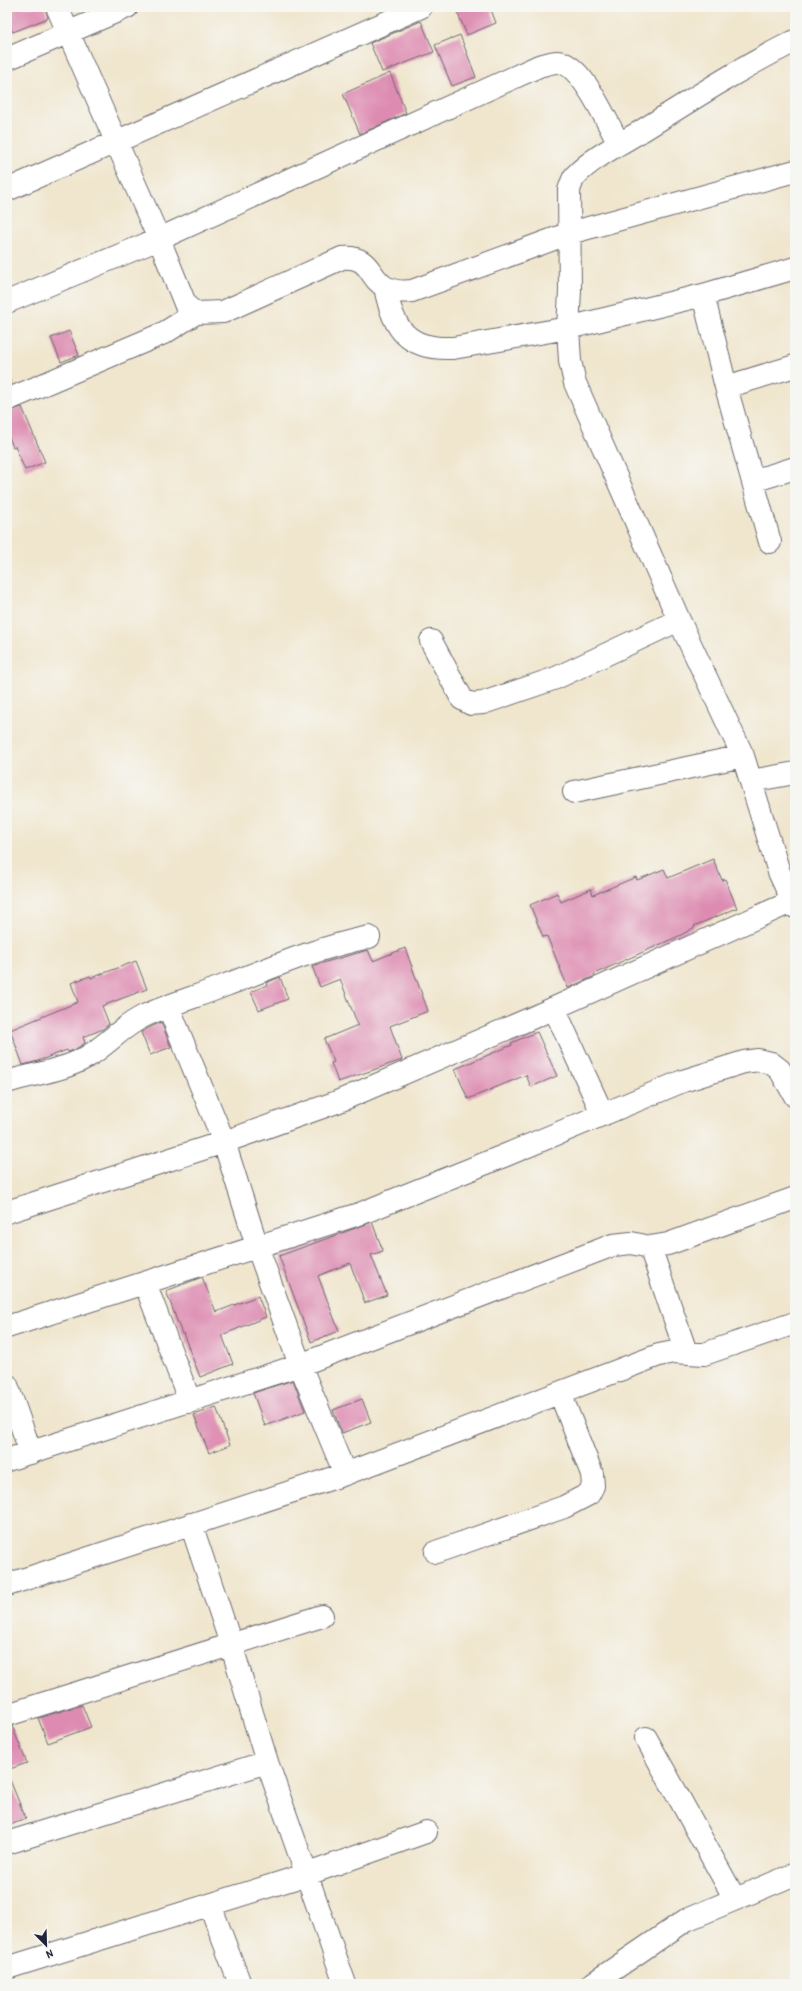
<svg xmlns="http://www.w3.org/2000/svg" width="802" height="1991" font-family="'Patrick Hand',sans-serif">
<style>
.building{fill:#dd8bb1}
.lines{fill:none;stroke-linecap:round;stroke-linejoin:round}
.minor-casing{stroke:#6a676e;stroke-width:24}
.minor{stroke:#fff;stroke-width:22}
</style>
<rect width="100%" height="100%" fill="#f6f6f2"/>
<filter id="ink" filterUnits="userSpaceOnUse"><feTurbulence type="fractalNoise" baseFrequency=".025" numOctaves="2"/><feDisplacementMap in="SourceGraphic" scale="8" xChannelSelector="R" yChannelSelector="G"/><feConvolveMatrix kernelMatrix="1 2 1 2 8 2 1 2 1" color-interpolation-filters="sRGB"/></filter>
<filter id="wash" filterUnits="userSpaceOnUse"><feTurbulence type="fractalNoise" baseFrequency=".012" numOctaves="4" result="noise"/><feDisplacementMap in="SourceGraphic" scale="16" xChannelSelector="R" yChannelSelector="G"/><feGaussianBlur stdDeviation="0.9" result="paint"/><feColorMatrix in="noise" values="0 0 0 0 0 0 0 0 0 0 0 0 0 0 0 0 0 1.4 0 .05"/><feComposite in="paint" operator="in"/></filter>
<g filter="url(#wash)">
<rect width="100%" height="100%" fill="#f0e6ce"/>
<g id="blocks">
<!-- building -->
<path class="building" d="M7 7H45L48 18 13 32 12 30 7 32Z
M455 7H490L496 23 467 35Z
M421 21 434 52 382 72 370 43Z
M460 35 476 77 452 86 435 45Z
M390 73 406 113 360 134 343 94Z
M69 331 79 355 61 362 51 338Z
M7 373 12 384 7 386Z
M22 407 45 462 25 470 15 446 13 447 7 432V412Z
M713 859 722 880 725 879 737 908 694 926 695 927 681 935 594 974 595 976 568 988 547 936 543 937 530 905 557 893 561 902 591 889 593 895 636 877 637 880 664 869 668 878Z
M405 948 428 1011 390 1026 402 1060 338 1082 331 1063 334 1062 324 1039 358 1025 340 979 320 987 312 966 368 950 373 961Z
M136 961 147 989 102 1006 109 1024 103 1029 83 1037 85 1043 74 1050 68 1052 67 1050 38 1061 23 1065 10 1030 78 1002 71 983 90 976 91 978Z
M280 977 288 999 259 1010 251 992 267 985 266 983Z
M161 1022 171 1047 150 1055 141 1032Z
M537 1032 557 1076 531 1087 526 1075 468 1099 455 1069 512 1045 511 1043Z
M372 1222 383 1251 371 1255 387 1295 365 1303 350 1263 318 1276 339 1331 311 1342 279 1256Z
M202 1277 216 1312 258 1296 266 1317 222 1335 233 1364 200 1377 183 1333 182 1334 166 1291Z
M293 1380 305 1411 265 1426 253 1393Z
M362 1399 371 1422 342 1433 333 1410Z
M216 1407 230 1445 209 1453 194 1415Z
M82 1705 91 1727 48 1743 38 1718Z
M12 1726 27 1763 7 1770V1727Z
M7 1773 26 1819 7 1826Z"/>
</g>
</g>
<g filter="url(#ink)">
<use href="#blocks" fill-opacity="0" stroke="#6a676e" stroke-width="1"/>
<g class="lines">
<!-- minor casing -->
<g class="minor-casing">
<path id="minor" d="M57 7 159 239 539 66C544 65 551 62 557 62 582 62 608 125 619 144
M795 41C742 67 693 99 643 130 620 144 593 157 575 176 572 180 571 185 569 190L570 291 568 328 570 361 575 383 679 620 743 756 779 872 795 907
M7 59 127 7
M7 190 421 7
M385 287C393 329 407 350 453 348L568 328 703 295 795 268
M703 295 726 387 770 542
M7 302 159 239 186 306 196 313 223 312 342 258C372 255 368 279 387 288 395 292 403 292 412 291L570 233 795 171
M726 387 795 366
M7 400 164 333 196 313
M753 481 795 468
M431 641 462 699 471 704 483 703 556 678 679 620
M751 781 795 773
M574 792 743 756
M168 1006 224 1142 257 1246 300 1365 345 1474
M554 1008 603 1115
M7 1082C32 1074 62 1071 85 1058 106 1046 121 1027 144 1016 170 1004 199 996 226 985 275 966 317 948 369 937
M7 1212 224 1142 337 1102 534 1017 791 902
M650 1247 686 1352
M145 1283 190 1402
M7 1327 362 1213 506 1155 683 1081 744 1062 758 1060 771 1063 780 1070 795 1096
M7 1385 31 1453
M7 1460 300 1365 613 1245 631 1243 650 1247 668 1244 795 1198
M191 1524 231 1644 267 1762 345 1984
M436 1552 564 1507 589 1494 593 1486 592 1474 560 1393
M7 1585 345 1474 659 1355 674 1352 704 1354 795 1323
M7 1715 322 1616
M646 1738 735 1899
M7 1843 267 1762
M210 1905 240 1984
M7 1968 305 1875 426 1832
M592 1984 686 1920 795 1874"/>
</g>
<!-- minor -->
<use href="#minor" class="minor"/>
</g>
</g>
<!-- margin -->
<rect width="802" height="1991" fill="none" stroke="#f6f6f2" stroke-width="24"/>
<!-- north arrow -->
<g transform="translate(46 1945) rotate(157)" stroke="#f6f6f2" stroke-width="3" paint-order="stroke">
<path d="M0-3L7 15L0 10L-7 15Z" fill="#22223b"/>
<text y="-6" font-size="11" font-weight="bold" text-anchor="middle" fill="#22223b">N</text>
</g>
</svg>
